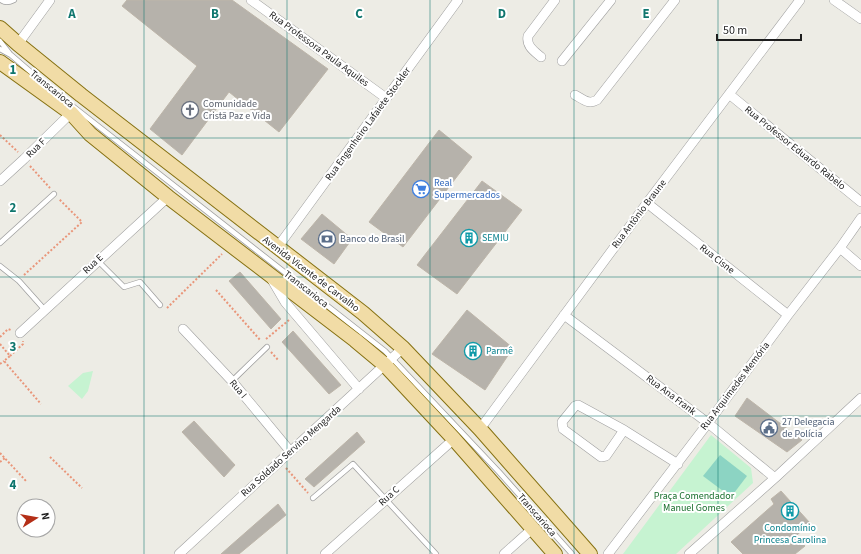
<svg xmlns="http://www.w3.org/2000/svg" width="861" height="554" font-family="'Source Sans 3',sans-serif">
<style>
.park{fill:#c6f3d1}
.pitch{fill:#8cd4c3}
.building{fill:#b6b2ab;stroke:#bdb5a9}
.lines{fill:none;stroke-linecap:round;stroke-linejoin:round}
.lane-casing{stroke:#9f9f9f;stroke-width:6}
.street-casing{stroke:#9f9f9f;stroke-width:10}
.primary-casing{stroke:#867111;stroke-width:16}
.path{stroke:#e9967a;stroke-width:2;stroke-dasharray:2 2;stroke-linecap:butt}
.lane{stroke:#fff;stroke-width:4.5}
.street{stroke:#fff;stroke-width:9}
.primary{stroke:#f1dca6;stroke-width:14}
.grid{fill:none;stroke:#0f766e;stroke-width:1;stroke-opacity:0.55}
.labels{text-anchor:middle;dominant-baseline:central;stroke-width:4;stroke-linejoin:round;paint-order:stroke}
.street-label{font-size:10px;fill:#1e1e1e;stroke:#fff}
.worship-label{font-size:10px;fill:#5b616d;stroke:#fff;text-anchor:start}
.shop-label{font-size:10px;fill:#366cbe;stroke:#fff;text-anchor:start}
.culture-label{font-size:10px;fill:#0d838f;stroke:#fff;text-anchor:start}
.service-label{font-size:10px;fill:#4e5e75;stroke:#fff;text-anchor:start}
.park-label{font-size:10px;fill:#186f2d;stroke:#fff}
.grid-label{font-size:13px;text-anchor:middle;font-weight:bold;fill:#0f766e;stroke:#fff;stroke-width:4;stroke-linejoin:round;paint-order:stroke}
</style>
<rect width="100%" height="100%" fill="#edece5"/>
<!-- park -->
<path class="park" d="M93 371 88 391 82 399 68 386 83 373Z
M711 435 751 468 753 483 676 554H623Z"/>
<!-- pitch -->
<path class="pitch" d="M720 455 747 476 731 497 703 476Z"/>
<!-- building -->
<path class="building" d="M127 0H232L328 69 279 132 229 92 182 155 150 129 197 66 122 6Z
M439 130 472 157 403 247 369 222Z
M482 181 522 210 457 294 417 265Z
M322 214 352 239 334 264 301 239Z
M240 272 281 319 271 329 229 281Z
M467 310 513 348 485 390 432 354Z
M293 331 341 385 329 394 282 342Z
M747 398 802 440 787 452 735 416Z
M194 421 235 465 224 477 182 432Z
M357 432 365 442 314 487 305 479Z
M781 491 810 523 796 536 805 546 795 554H743L731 542 774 504 771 499Z
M278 504 286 515 239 554H221Z"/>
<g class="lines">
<!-- lane casing -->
<g class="lane-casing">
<path id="lane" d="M1 0C5 3 10 2 14 0
M0 41 10 54
M0 49 11 55 47 86 385 351 499 472 572 554
M0 243 54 194
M98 261 124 287 140 282 160 305
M0 266 19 281 44 309
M232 381 267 347
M313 498 353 464 436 554"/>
</g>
<!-- street casing -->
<g class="street-casing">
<path id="street" d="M251 0 386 98
M834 0 861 19
M18 44 50 0
M541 57C534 51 526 46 528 36L555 0
M562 61 611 0
M729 94 861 202
M575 95C583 99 588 105 597 100L675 0
M0 181 24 159 71 113
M647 203 788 315
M277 248 458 0
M840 248 861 266
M272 280 285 302 359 389
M564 315 708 423 775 478
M183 329 232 381 290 451
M20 333 168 197
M480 429 647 203 800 0
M624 430 578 405 575 406 562 422 563 429 601 457 606 456 624 430 678 464
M179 554 403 348
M325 554 454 439
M504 554 532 529
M608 554 708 423 788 315 840 248 861 218
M689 554 775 478 861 398"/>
</g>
<!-- primary casing -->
<g class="primary-casing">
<path id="primary" d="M0 28 18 44 81 95 363 313 403 348 480 429 590 554
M0 62 71 113 90 134 168 197 355 340 385 365 454 439 555 554"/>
</g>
<!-- path -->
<path class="path" d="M0 135 18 152
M30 166 50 188
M24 275 82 222 59 199
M216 290 261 341
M167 308 222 254
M0 337 8 329 11 330
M266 339 289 320
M0 344 10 356 4 361 41 404
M271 352 279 361
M10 356 23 344V341
M0 364 4 361
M0 453 26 481
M50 457 82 488
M0 462 5 458
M286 468 308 493"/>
<!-- lane -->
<use href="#lane" class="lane"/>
<!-- street -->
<use href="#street" class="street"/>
<!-- primary -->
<use href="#primary" class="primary"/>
</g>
<!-- grid -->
<path class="grid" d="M144 0V554M287 0V554M430 0V554M574 0V554M718 0V554M0 138H861M0 277H861M0 416H861"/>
<!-- icons -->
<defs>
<g id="church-ring" transform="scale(0.9)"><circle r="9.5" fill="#fff" stroke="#6b7280" stroke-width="1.5"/><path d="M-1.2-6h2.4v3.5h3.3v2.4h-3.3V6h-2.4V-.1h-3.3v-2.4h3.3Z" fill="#6b7280"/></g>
<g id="supermarket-ring" transform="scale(0.9)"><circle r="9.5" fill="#fff" stroke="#3f7fe0" stroke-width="1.5"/><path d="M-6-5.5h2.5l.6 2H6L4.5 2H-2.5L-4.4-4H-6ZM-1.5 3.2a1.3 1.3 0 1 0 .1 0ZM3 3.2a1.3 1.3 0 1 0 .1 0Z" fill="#3f7fe0"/></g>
<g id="building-ring" transform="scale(0.9)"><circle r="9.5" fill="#fff" stroke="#0f9aa8" stroke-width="1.5"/><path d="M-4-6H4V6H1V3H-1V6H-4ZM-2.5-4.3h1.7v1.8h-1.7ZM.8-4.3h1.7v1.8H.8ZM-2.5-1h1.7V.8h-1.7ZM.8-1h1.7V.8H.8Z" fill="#0f9aa8"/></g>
<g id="bank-ring" transform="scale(0.9)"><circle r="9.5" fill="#fff" stroke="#5c6f8a" stroke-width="1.5"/><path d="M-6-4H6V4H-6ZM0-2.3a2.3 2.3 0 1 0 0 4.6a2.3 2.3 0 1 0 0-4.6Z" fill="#5c6f8a"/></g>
<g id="civic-ring" transform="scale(0.9)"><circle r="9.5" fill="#fff" stroke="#5c6f8a" stroke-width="1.5"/><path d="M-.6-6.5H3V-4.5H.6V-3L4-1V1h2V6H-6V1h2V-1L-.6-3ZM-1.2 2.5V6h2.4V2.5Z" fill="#5c6f8a"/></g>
</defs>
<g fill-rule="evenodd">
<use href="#church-ring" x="190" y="110"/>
<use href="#supermarket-ring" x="421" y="189"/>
<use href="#building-ring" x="469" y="238"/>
<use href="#bank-ring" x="327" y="239"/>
<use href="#building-ring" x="473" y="351"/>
<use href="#civic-ring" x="769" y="428"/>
<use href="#building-ring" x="790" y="511"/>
</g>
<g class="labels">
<!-- street labels -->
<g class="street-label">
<text transform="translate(319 49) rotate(36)">Rua Professora Paula Aquiles</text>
<text transform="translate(52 89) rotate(39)">Transcarioca</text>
<text transform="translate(368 124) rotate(-54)">Rua Engenheiro Lafaiete Stockler</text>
<text transform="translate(36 148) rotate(-45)">Rua F</text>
<text transform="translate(795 148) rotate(39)">Rua Professor Eduardo Rabelo</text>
<text transform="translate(639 214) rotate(-53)">Rua Antônio Braune</text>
<text transform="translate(717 259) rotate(38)">Rua Cisne</text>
<text transform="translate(93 264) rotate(-43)">Rua E</text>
<text transform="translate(311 274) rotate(37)">Avenida Vicente de Carvalho</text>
<text transform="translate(306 289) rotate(38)">Transcarioca</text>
<text transform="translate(735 386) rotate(-53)">Rua Arquimedes Memória</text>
<text transform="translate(238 389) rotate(50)">Rua I</text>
<text transform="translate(671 395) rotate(37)">Rua Ana Frank</text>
<text transform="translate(291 451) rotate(-42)">Rua Soldado Servino Mengarda</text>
<text transform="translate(389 496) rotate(-42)">Rua C</text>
<text transform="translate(537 515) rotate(49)">Transcarioca</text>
</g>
<!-- worship labels -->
<g class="worship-label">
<text x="203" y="104">Comunidade<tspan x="203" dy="12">Cristã Paz e Vida</tspan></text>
</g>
<!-- shop labels -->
<g class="shop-label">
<text x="434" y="183">Real<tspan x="434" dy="12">Supermercados</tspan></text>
</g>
<!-- culture labels -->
<g class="culture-label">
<text x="482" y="238">SEMIU</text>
<text x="486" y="351">Parmê</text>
<text x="790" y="528" text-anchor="middle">Condomínio<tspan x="790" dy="12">Princesa Carolina</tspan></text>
</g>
<!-- service labels -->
<g class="service-label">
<text x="340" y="239">Banco do Brasil</text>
<text x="782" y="422">27 Delegacia<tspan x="782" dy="12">de Polícia</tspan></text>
</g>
<!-- park labels -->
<g class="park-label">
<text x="694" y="496">Praça Comendador<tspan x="694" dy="12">Manuel Gomes</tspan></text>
</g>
</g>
<g class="grid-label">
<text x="72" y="18">A</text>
<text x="215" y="18">B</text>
<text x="359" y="18">C</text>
<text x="502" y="18">D</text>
<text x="646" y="18">E</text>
<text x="13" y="74">1</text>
<text x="13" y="212">2</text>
<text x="13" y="351">3</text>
<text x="13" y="489">4</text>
</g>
<!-- north arrow -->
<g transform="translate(36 518) rotate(79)"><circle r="19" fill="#ffffff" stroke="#a5a5a5"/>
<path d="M0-3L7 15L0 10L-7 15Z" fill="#b42f17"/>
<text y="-6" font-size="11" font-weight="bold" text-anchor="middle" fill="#1e1e1e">N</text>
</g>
<!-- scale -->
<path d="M717 34v6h84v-6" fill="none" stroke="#1e1e1e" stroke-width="2"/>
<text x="723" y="34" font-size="12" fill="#1e1e1e" stroke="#ffffff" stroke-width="3" paint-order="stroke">50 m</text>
</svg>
